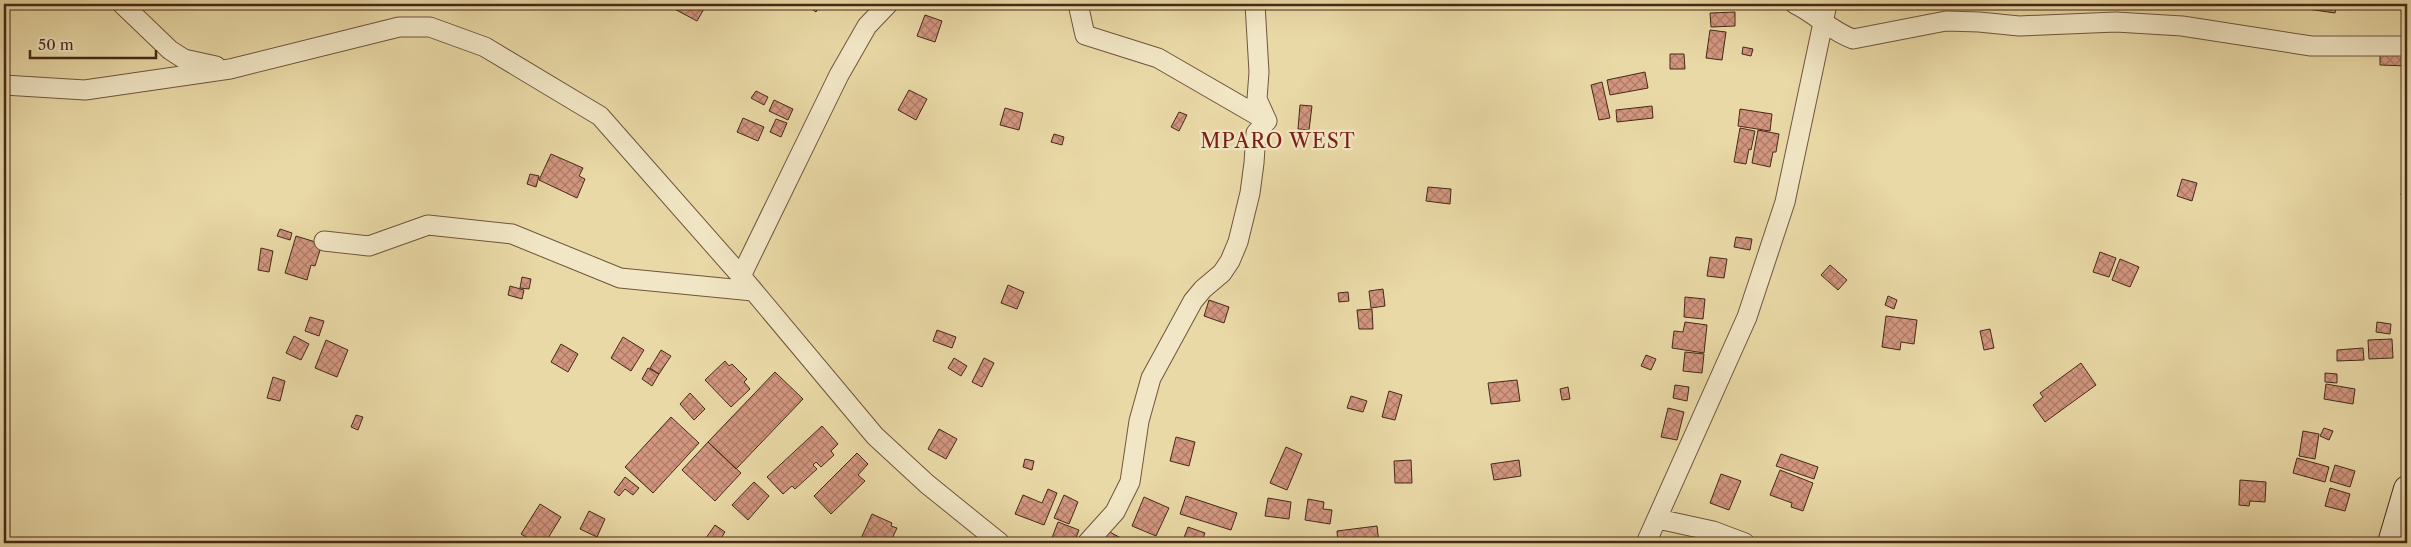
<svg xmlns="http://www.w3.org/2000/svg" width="2411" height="547" font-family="'Libre Caslon Text',serif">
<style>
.building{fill:url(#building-cross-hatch);stroke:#462918}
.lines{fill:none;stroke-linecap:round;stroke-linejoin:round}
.street-casing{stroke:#6f553c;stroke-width:21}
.secondary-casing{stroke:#462918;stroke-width:28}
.street{stroke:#f1e6c5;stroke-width:19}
.secondary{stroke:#f1e6c5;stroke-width:26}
.labels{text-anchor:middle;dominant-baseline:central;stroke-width:4.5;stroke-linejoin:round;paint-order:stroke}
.quarter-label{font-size:20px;letter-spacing:1px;fill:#7a1f14;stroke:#f1e6c5}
</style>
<defs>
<pattern id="building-cross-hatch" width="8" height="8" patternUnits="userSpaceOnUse" patternTransform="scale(1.25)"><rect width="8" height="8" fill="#d2967f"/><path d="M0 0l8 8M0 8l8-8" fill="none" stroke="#ac7a67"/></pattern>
</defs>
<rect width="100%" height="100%" fill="#e9d9a6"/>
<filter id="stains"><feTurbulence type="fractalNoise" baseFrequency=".004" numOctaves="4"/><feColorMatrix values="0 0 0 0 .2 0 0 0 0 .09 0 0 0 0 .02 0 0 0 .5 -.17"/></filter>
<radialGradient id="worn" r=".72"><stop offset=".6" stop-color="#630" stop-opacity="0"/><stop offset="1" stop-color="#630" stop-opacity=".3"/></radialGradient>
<!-- building -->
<path class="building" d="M235 4H270L235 9Z
M665 4H698L705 7 697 21Z
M805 4H821L816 12Z
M2287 4H2337L2335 13 2287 6Z
M1735 12V26L1711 27 1710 13Z
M925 15 942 21 935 42 917 36Z
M1710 30 1726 32 1722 60 1706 58Z
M1743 47 1753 49 1751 56 1742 54Z
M2380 52 2407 53V66L2380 65Z
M1670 54H1684L1685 69H1670Z
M1645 72 1648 88 1610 95 1607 80Z
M1602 82 1610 118 1599 120 1591 85Z
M909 90 927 99 916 120 898 110Z
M756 91 768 97 764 105 751 98Z
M774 100 793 109 788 120 769 111Z
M1300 105 1312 106 1309 130 1298 129Z
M1652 106 1653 118 1617 122 1616 110Z
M1005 108 1023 113 1019 130 1000 125Z
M1740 109 1772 114 1770 131 1738 126Z
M1179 112 1187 115 1179 131 1171 127Z
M743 118 764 127 758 141 737 132Z
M776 119 787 123 781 137 770 132Z
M1740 128 1755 131 1751 150 1749 149 1746 164 1734 162Z
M1758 130 1779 134 1776 152H1773L1770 167 1752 163Z
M1054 134 1064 137 1062 145 1051 142Z
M551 154 583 168 579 176 585 179 577 198 539 180Z
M2406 166H2407V196L2401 195Z
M530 174 539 176 536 187 527 184Z
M2182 179 2197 183 2192 201 2177 196Z
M1428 187 1451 189 1450 204 1426 201Z
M280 229 292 233 290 240 277 236Z
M296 236 322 244 315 266 311 265 307 280 285 273Z
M1736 237 1752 239 1750 250 1734 247Z
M261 248 273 251 269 272 258 270Z
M2100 252 2116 258 2109 277 2093 272Z
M1710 257 1727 259 1724 278 1707 276Z
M2120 259 2139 267 2130 287 2112 280Z
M1830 265 1847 280 1838 290 1821 275Z
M522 277 531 279 529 289 520 288Z
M1008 285 1024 292 1017 309 1001 303Z
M510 286 524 290 522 299 508 295Z
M1383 289 1385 306 1371 308 1369 291Z
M1348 292 1349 301 1339 302 1338 293Z
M1888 296 1897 300 1894 309 1885 305Z
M1685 297 1705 299 1703 319 1684 317Z
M1209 300 1229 307 1224 323 1204 316Z
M1372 309 1373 329H1359L1357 310Z
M1886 316 1917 320 1914 344 1901 342 1900 350 1882 347Z
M310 317 324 321 319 336 305 331Z
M1685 322 1707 325 1704 353 1672 348 1674 331 1683 332Z
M2377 322 2391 324 2390 334 2376 332Z
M1990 329 1994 348 1984 350 1980 331Z
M937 330 956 337 952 348 933 341Z
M294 336 309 344 301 360 286 353Z
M623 337 644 350 631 371 611 358Z
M2392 339 2393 358 2369 359 2368 340Z
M326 340 348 350 337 377 315 368Z
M561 344 578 354 568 372 551 362Z
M2363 348 2364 360 2337 361V350Z
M661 350 671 356 659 374 650 368Z
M1685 352 1704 354 1702 373 1683 371Z
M1646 355 1656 359 1651 370 1641 366Z
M954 358 967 366 961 376 948 368Z
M984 358 994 363 982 387 972 382Z
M725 361 729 366 732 364 747 379 744 382 750 389 731 407 705 380Z
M2081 363 2096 385 2045 422 2033 405 2043 397 2040 393Z
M648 368 659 374 652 386 642 379Z
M775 372 803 399 736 469 708 442Z
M2325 373 2337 374V383L2325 382Z
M273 377 285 381 280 401 267 398Z
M1517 380 1520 401 1491 404 1488 383Z
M2326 384 2355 389 2353 404 2324 399Z
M1675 385 1689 387 1687 401 1673 398Z
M1568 387 1570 399 1562 400 1560 389Z
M1389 391 1402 395 1395 420 1382 417Z
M690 393 705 409 694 420 680 404Z
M1351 396 1367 401 1363 412 1347 408Z
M1668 408 1684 412 1677 440 1661 437Z
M356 415 363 417 358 430 351 427Z
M671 417 699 443 653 493 625 467Z
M822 426 838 444 831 451 834 455 821 467 816 462 813 465 817 469 795 489 792 486 783 494 767 477Z
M2324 428 2333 431 2329 440 2320 436Z
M939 429 957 439 946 459 928 449Z
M2303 431 2319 434 2315 459 2299 456Z
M1176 437 1195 442 1189 466 1170 461Z
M708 442 741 473 715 501 682 470Z
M1286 447 1302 454 1287 490 1270 483Z
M857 453 868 464 858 475 865 481 831 514 814 496Z
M1781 454 1818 467 1814 479 1776 466Z
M2297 458 2329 467 2325 482 2293 473Z
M1025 459 1034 461 1032 470 1023 467Z
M1411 460 1412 483H1395L1394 461Z
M1519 460 1521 476 1494 480 1491 464Z
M2335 465 2355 471 2350 487 2330 481Z
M1780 470 1813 483 1803 511 1791 507 1792 503 1770 495Z
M1721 474 1741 481 1729 510 1710 503Z
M625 477 639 488 633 495 625 489 619 496 614 492Z
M2240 480 2266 482 2265 502 2250 501 2249 506 2239 505Z
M754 482 769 496 748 520 732 505Z
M2330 488 2350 494 2345 511 2325 506Z
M1048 489 1057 493 1044 525 1015 514 1023 495 1042 503Z
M1064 495 1078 502 1069 524 1054 518Z
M1186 496 1237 513 1231 530 1180 514Z
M1144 497 1169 508 1156 536 1132 526Z
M1268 498 1291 502 1289 519 1265 516Z
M1308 499 1324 502 1323 509 1332 510 1330 524 1305 520Z
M540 504 561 517 545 543H535L521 534Z
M589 511 605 519 597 537 580 529Z
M872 514 892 523 891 526 897 528 890 543 874 537 872 543H859Z
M1058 522 1079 530 1074 543H1050Z
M715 525 725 532 718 543H713L706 538Z
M1377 526 1379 543H1338L1337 531Z
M1188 527 1205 533 1201 543H1182Z
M1108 531 1130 543 1102 541Z"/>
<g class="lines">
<!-- street casing -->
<g class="street-casing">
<path id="street" d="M122 4 170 50 184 59 216 66
M1078 4 1085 35 1158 58 1267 121
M1795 4C1816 14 1832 32 1853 39L1946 21 1979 22 2019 26 2116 22 2182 26 2311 46H2407
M4 85 85 90 230 69 399 27H430L485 47 600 116 741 276 875 436 927 484 1000 543
M324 241 369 246 428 225 512 234 620 278 753 291
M741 276 839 75 867 26 888 4
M1658 519 1713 531 1745 543
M1087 543 1115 512 1130 482 1139 421 1151 378 1193 301 1203 289 1222 273 1230 261 1238 242 1250 193 1254 163 1256 133 1267 121 1257 99 1259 72 1255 4
M1646 543 1747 317 1785 202 1827 4"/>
</g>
<!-- secondary casing -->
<g class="secondary-casing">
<path id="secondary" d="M2391 543 2407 489"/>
</g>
<!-- street -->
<use href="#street" class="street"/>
<!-- secondary -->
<use href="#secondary" class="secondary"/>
</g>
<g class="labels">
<!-- quarter labels -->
<g class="quarter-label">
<text x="1278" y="141">MPARO WEST</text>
</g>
</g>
<!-- margin -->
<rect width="2411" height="547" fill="none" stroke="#e9d9a6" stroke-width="20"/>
<rect x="5" y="5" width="2401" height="537" fill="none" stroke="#462918" stroke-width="2.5"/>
<rect x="10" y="10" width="2391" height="527" fill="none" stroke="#462918"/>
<!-- scale -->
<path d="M30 50v8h126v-8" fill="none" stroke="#462918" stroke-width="2.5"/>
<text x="38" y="50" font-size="15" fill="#462918" stroke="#f1e6c5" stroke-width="4" paint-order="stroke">50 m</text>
<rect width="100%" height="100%" filter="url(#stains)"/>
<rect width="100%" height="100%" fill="url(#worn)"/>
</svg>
